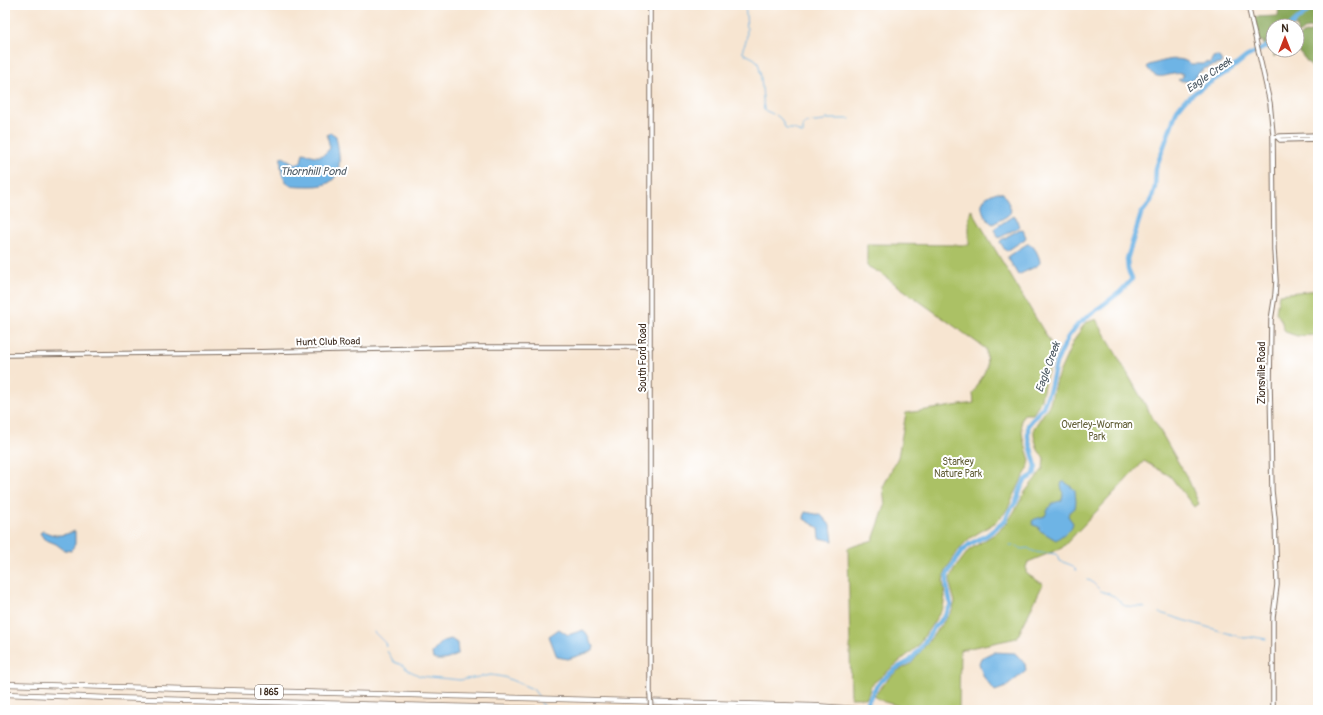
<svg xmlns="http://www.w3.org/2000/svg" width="1323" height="715" font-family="Pangolin,sans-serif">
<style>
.green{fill:#abc165;stroke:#737642}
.forest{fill:#88a75a;stroke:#62683c}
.water{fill:#6eb4e5;stroke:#546f82}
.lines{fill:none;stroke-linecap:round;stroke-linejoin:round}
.stream{stroke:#6eb4e5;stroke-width:1}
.river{stroke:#6eb4e5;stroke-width:4.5}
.secondary-casing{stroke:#7d6b5d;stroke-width:5.5}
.highway-casing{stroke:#7d6b5d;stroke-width:6}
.secondary{stroke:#fff;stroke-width:3.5}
.highway{stroke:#fff;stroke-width:4.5}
.secondary-bridge-casing{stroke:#7d6b5d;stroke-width:5.5;stroke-linecap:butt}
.secondary-bridge{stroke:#fff;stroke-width:3.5}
.labels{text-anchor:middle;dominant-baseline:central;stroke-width:4;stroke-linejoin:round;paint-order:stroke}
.shield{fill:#fff;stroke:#766a62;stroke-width:1}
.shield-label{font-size:9px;font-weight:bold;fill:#3b2a1e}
.street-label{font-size:10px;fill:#3b2a1e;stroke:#fff}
.park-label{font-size:10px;fill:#625f37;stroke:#fff}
.water-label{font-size:11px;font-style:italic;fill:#4d5a64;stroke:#fff}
</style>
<rect width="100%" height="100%" fill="#fff"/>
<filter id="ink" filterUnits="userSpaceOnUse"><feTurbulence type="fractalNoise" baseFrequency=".025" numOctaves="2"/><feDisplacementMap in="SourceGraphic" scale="8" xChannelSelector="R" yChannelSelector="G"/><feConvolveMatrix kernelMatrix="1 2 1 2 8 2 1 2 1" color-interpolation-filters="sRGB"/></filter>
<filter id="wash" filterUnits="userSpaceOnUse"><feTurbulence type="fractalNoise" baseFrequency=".012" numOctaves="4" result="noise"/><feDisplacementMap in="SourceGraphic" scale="16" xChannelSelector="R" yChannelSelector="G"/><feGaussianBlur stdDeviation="0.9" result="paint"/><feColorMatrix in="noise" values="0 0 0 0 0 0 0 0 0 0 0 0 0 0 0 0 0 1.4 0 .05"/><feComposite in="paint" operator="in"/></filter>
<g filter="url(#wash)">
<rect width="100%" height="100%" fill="#f7e5d1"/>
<!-- green -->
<path class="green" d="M971 209 1056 352C1052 362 1046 374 1044 385 1042 396 1040 404 1033 414H1025L1023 415 1021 421 1023 439 1030 460 1028 469 1022 479 1008 508 1004 514 996 522 970 538 959 549 946 570 943 581 945 596 943 608 917 647 871 685 867 698H851L848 548 873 540 885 506 883 487 898 457 906 413 974 403 973 394 987 367 986 349 880 273 867 266V244L969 245V218Z
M1318 290V335L1297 336 1285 332 1281 320 1276 312 1279 294Z
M1096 319 1189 481 1199 504 1194 507 1170 476 1144 461 1062 548 1028 562 1026 567V573L1030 576 1043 584 1017 638 960 650 959 710H923L908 708 884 702 874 696 888 679 897 671 911 664 952 611 955 602 951 588 950 578 954 570 969 550 996 533 1007 523 1017 507 1025 492 1043 469 1044 458 1038 450 1034 436V428L1050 404 1056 380 1073 342 1085 323Z"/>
<!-- forest -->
<path class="forest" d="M1279 5H1318V26L1305 29 1297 35V26H1273V50H1281L1274 57V53L1263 45V43L1265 42 1259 41 1254 17 1278 16Z
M1318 30V75L1297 49V39L1302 34Z"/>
<!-- water -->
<path class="water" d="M1217 56 1220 58 1222 62 1220 64C1213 66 1206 67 1201 71 1191 78 1194 84 1178 80L1183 77V74C1168 71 1158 85 1147 67L1149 65C1160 62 1180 54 1190 64H1203L1205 62 1210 63 1213 57Z
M330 132 336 136C341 160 345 187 311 186 304 186 296 186 289 185 282 178 280 167 281 157H283L295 164 301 162 303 153C316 155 320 161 330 148L327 135Z
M997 192 1003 193C1015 215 1014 212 993 224 986 221 979 208 983 201 986 196 992 194 997 192Z
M1013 216 1016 217 1019 227 999 238 994 230 995 228Z
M1020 229 1023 230 1026 237 1025 239 1007 251 1005 250 1000 242 1001 240Z
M1027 244H1030C1035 247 1040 257 1040 263L1037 266 1018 275 1008 258V256Z
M1062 482H1065L1075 490 1076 502 1075 508 1069 513 1068 516 1073 523 1071 529 1056 540 1039 530V527L1033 525 1032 521 1035 519 1045 516C1050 506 1049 503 1061 501 1064 496 1063 491 1061 486Z
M805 512 821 515 831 526 833 541 820 538 819 528 804 519Z
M43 531C56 537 62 536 75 531V544L71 551 64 550 56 544 44 539 40 533Z
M559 629 568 635 583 630C590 634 587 641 594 646L593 651 568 659 557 657 549 636Z
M451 639 457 643 458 653C453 659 440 662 433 659L432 653 443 641Z
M993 652 1015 653 1025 664 1026 671 1006 687 995 691 983 676 979 663 981 658Z"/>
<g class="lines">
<!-- stream -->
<path class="stream" d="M745 5C746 14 748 33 746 41 744 46 742 48 743 53 748 56 753 57 757 61 761 66 763 101 764 110L773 114
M776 115 781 119 786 129H794L803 134V125L805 123 824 121 826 119H850
M1010 545H1013
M1017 546 1021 549 1028 548C1037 556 1049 551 1058 555L1060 561 1071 565 1076 570
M1087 580 1091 581 1101 591 1114 596 1125 606 1142 607 1145 608
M1160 613 1244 638 1254 637 1266 639
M374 632 385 643 386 646
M387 651 394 662 402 665 408 670 420 676 460 680 491 675 504 677 533 689 539 697
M540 700 543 706"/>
<!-- river -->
<path class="river" d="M1290 26 1315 5
M867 710 869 706 868 702 874 690 882 680 897 668 910 661 919 650 936 625 944 617 951 605 947 587V575L950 569 962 551 970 544 987 535 1005 521 1010 510 1016 502 1021 488 1025 480 1034 475 1036 466 1028 438V425L1043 407 1050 389 1056 363 1068 337 1078 324 1120 292 1132 279 1128 270 1127 259 1141 214 1151 201 1155 187 1156 168 1177 110 1185 100 1201 88 1230 70 1246 57 1273 43"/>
</g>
</g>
<g filter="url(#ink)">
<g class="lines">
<!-- secondary casing -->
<g class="secondary-casing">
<path id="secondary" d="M650 5V694
M1248 5 1270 103 1273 134 1274 250 1276 281 1275 295 1271 320 1270 383 1272 491 1275 519 1277 585 1273 617V710
M1273 137 1281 136 1318 135
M1277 137 1280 140 1318 139
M5 355 244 352 475 347H651"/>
</g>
<!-- highway casing -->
<g class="highway-casing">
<path id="highway" d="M5 684 815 706 874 710
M5 694 109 698 591 710"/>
</g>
<!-- secondary -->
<use href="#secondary" class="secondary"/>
<!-- highway -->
<use href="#highway" class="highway"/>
<!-- secondary-bridge casing -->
<g class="secondary-bridge-casing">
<path id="secondary-bridge" d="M650 694 651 710"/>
</g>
<!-- secondary-bridge -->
<use href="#secondary-bridge" class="secondary-bridge"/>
</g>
</g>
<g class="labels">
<!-- shield labels -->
<rect class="shield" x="255" y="685" width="28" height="14" rx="3"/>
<g class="shield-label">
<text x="269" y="692">I 865</text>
</g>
<!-- street labels -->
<g class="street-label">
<text transform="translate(328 342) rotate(-1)">Hunt Club Road</text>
<text transform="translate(643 358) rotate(-90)">South Ford Road</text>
<text transform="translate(1262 373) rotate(-90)">Zionsville Road</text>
</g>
<!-- park labels -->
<g class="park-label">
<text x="1097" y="425">Overley-Worman<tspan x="1097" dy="12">Park</tspan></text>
<text x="958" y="462">Starkey<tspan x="958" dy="12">Nature Park</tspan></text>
</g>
<!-- water labels -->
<g class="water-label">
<text transform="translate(1209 75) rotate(-35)">Eagle Creek</text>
<text x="313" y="171">Thornhill Pond</text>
<text transform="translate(1048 367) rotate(-70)">Eagle Creek</text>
</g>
</g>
<!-- margin -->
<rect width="1323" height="715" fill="none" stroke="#fff" stroke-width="20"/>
<!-- north arrow -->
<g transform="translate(1285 38)"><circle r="19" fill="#ffffff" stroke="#b1aaa5"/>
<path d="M0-3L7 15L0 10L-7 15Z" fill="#c8321e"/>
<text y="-6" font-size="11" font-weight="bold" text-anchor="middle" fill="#3b2a1e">N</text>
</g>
</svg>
